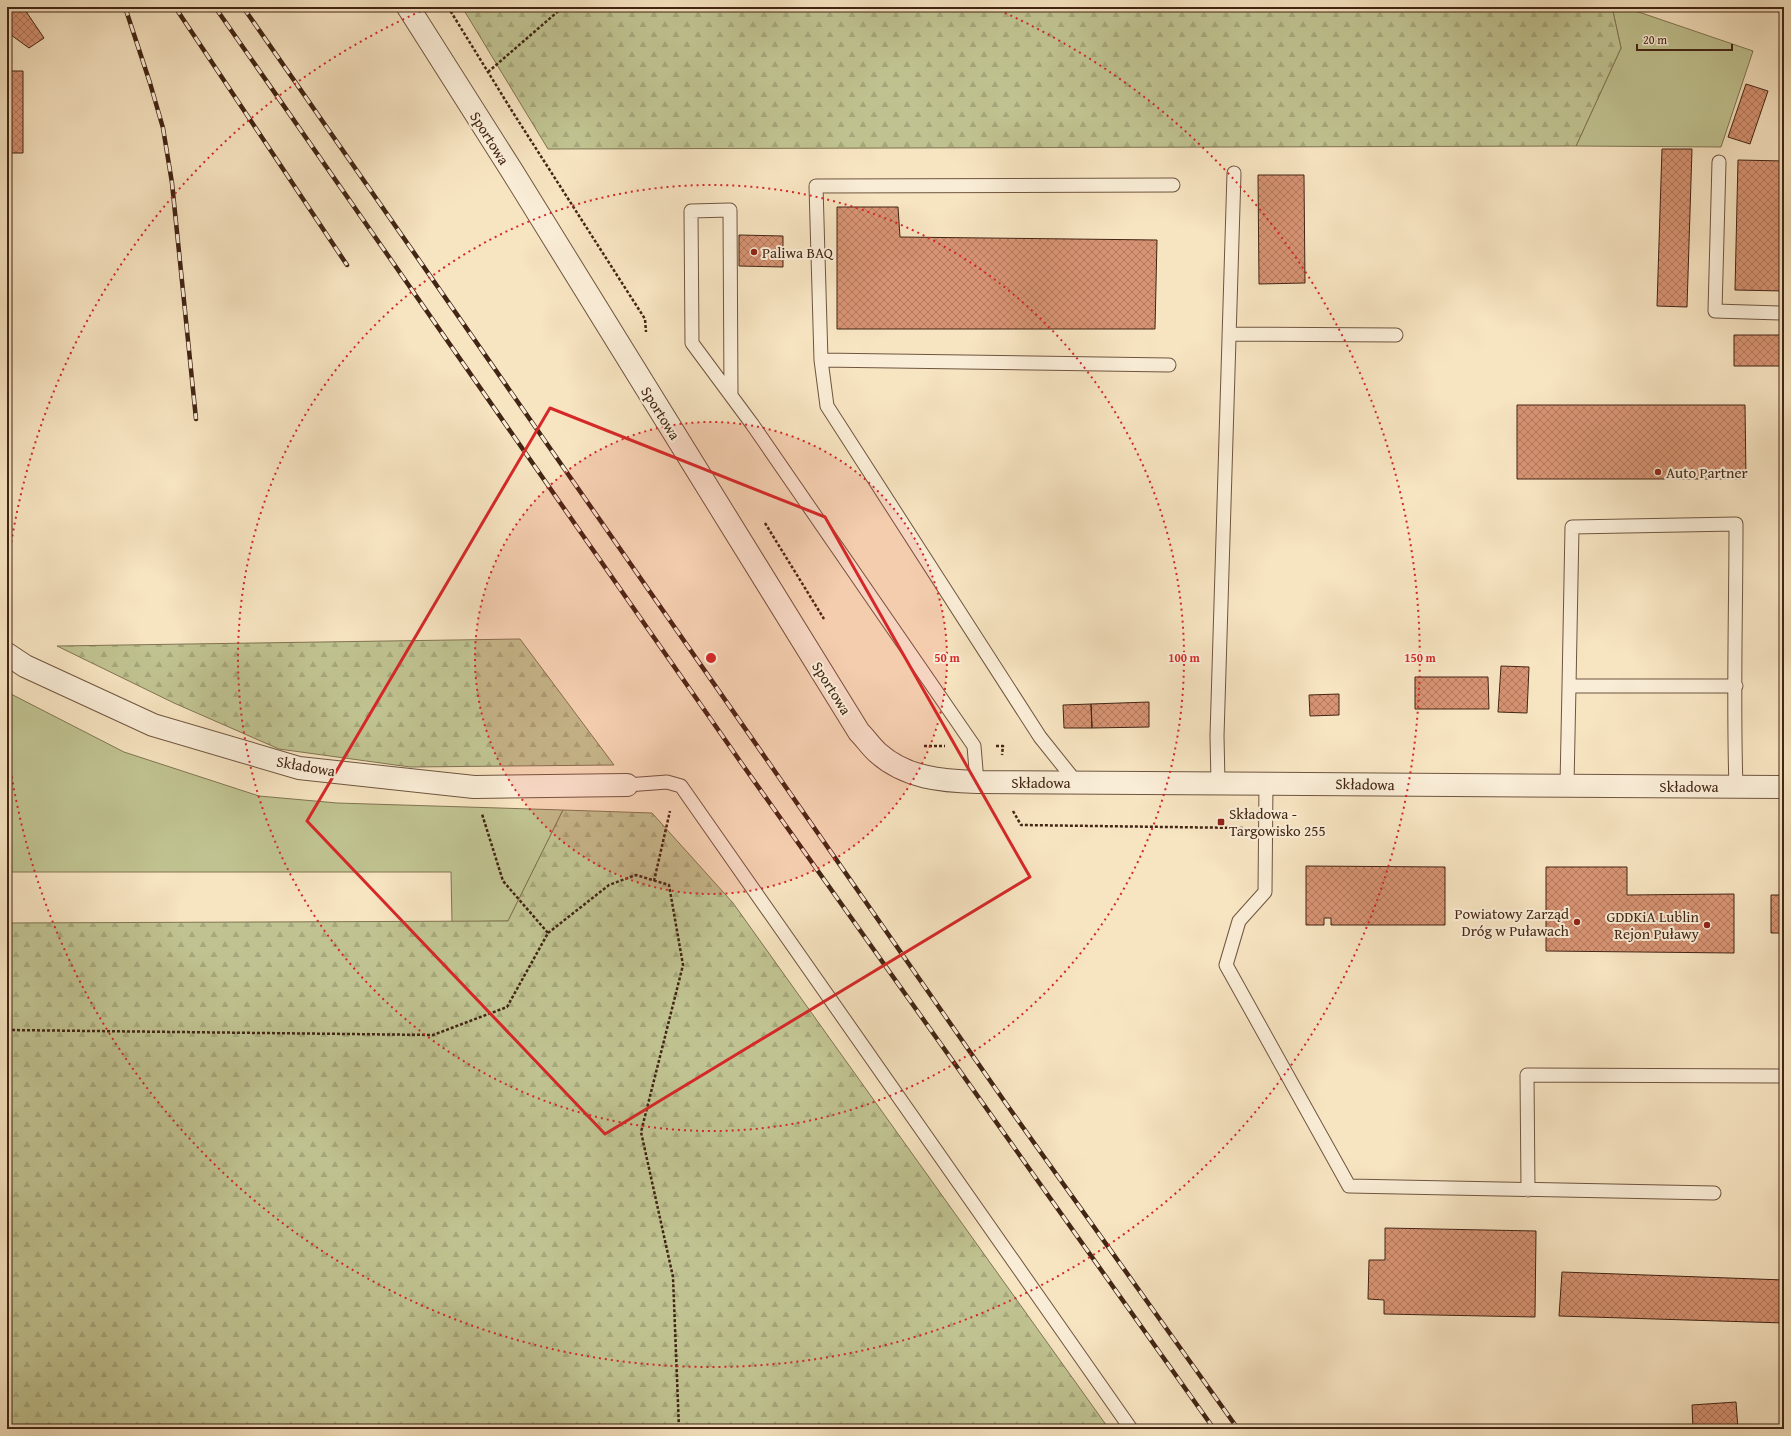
<svg xmlns="http://www.w3.org/2000/svg" width="1791" height="1436" font-family="'Gentium Book Plus',serif">
<style>
.grass{fill:#c0c391;stroke:#817452}
.forest{fill:url(#forest-firs);stroke:#817452}
.building{fill:url(#building-cross-hatch);stroke:#422514}
.lines{fill:none;stroke-linecap:round;stroke-linejoin:round}
.service-casing{stroke:#6f553f;stroke-width:15}
.minor-casing{stroke:#6f553f;stroke-width:24}
.path{stroke:#422514;stroke-width:2.5;stroke-dasharray:3 2;stroke-linecap:butt}
.service{stroke:#faedd7;stroke-width:13}
.minor{stroke:#faedd7;stroke-width:22}
.rail-casing{stroke:#422514;stroke-width:4.5}
.rail{stroke:#faedd7;stroke-width:3;stroke-dasharray:9;stroke-linecap:butt}
.marked{fill:none;stroke:#d62828;stroke-width:3;stroke-linejoin:round}
.ring{fill:none;stroke:#d62828;stroke-width:2;stroke-dasharray:2 4}
.poi-dot{fill:#8f2418;stroke:#faedd7;stroke-width:1.5}
.labels{text-anchor:middle;dominant-baseline:central;stroke-width:4;stroke-linejoin:round;paint-order:stroke}
.street-label{font-size:15px;fill:#422514;stroke:#faedd7}
.poi-label{font-size:15px;fill:#422514;stroke:#faedd7;text-anchor:start}
.centre{fill:#d62828;stroke:#faedd7;stroke-width:2}
.ring-label{font-size:12px;text-anchor:middle;font-weight:bold;fill:#d62828;stroke:#faedd7;stroke-width:4;stroke-linejoin:round;paint-order:stroke}
</style>
<defs>
<pattern id="forest-firs" width="22" height="20" patternUnits="userSpaceOnUse"><rect width="22" height="20" fill="#c0c391"/><path d="M5 1l3.5 6h-7zM16 11l3.5 6h-7z" fill="#a6a77c"/></pattern>
<pattern id="building-cross-hatch" width="8" height="8" patternUnits="userSpaceOnUse"><rect width="8" height="8" fill="#d79373"/><path d="M0 0l8 8M0 8l8-8" fill="none" stroke="#b0785d"/></pattern>
</defs>
<rect width="100%" height="100%" fill="#f7e4c1"/>
<filter id="stains"><feTurbulence type="fractalNoise" baseFrequency=".005" numOctaves="4"/><feColorMatrix values="0 0 0 0 .2 0 0 0 0 .09 0 0 0 0 .02 0 0 0 .5 -.17"/></filter>
<radialGradient id="worn" r=".72"><stop offset=".6" stop-color="#630" stop-opacity="0"/><stop offset="1" stop-color="#630" stop-opacity=".3"/></radialGradient>
<!-- grass -->
<path class="grass" d="M1612 7H1624L1753 51 1721 147 1576 146 1621 48Z
M7 692 124 752 259 796 337 803 563 810 508 921 452 922 451 872H7Z"/>
<!-- forest -->
<path class="forest" d="M462 7H632L637 11 670 7H1612L1621 48 1576 146 548 149Z
M520 639 614 765 410 767 279 749 174 703 57 646Z
M563 810 652 813 733 903 1109 1429H7V923L508 921Z"/>
<!-- building -->
<path class="building" d="M7 7H23L44 38 29 48 7 32Z
M7 71H23V153H7Z
M1746 84 1768 91 1750 144 1728 137Z
M1662 149H1692L1687 307 1657 306Z
M1738 160 1784 161V291L1735 290Z
M1258 175H1304L1305 283 1259 284Z
M837 207H898L900 237 1157 240 1155 329H837Z
M739 235 783 236V267L739 266Z
M1734 335H1784V366H1734Z
M1517 405H1745L1746 479H1517Z
M1501 666 1529 667 1527 713 1498 712Z
M1415 677H1488L1489 709H1415Z
M1339 694V715L1310 716 1309 695Z
M1149 702V727L1092 728 1091 704Z
M1091 704 1092 728H1064L1063 705Z
M1306 866 1445 867V925H1331V918H1324V925H1306Z
M1546 867H1627V895L1734 894V953L1546 951Z
M1771 895H1784V933H1771Z
M1385 1228 1536 1231 1535 1317 1384 1314V1300L1368 1299 1369 1260H1385Z
M1562 1272 1784 1280V1323L1559 1316Z
M1736 1402 1738 1429H1693L1692 1405Z"/>
<g class="lines">
<!-- service casing -->
<g class="service-casing">
<path id="service" d="M1719 162 1715 311 1784 313
M1229 334 1396 335
M821 360 1169 365
M731 394 730 210 691 211 692 343 752 424 974 746 977 782
M1736 686H1569L1572 527 1736 524C1736 612 1733 699 1736 787
M1076 782 1040 737 827 406 821 360 816 186 1173 185
M1218 783 1217 736 1234 173
M1266 783 1265 892 1239 921 1226 965 1349 1186 1714 1193
M627 785 667 782 681 786 1131 1429
M1567 785 1569 686
M1528 1190 1527 1075 1784 1076"/>
</g>
<!-- minor casing -->
<g class="minor-casing">
<path id="minor" d="M408 7 512 171 859 732C866 739 871 747 878 753 906 778 942 781 977 782L1784 787
M7 654 25 666 153 725 299 768 474 787 627 785"/>
</g>
<!-- path -->
<path class="path" d="M448 7 512 111 645 319 646 332
M488 72 563 7
M765 523 824 619
M924 746H945
M996 746H1003L1002 755
M1013 811 1021 825 1243 828
M654 881 670 811
M548 933 609 885 636 875 669 885 683 965 641 1132 673 1277 679 1429
M7 1030 433 1035 507 1007 548 933 503 881 482 814"/>
<!-- service -->
<use href="#service" class="service"/>
<!-- minor -->
<use href="#minor" class="minor"/>
<!-- rail casing -->
<g class="rail-casing">
<path id="rail" d="M125 7 150 83 163 128 172 183 196 419
M175 7 347 265
M215 7 742 764 1214 1429
M243 7 1007 1105 1238 1429"/>
</g>
<!-- rail -->
<use href="#rail" class="rail"/>
</g>
<!-- marked area -->
<path class="marked" d="M550 408 825 517 1030 877 605 1134 307 821Z"/>
<!-- distance rings -->
<circle cx="711" cy="658" r="236" fill="#d62828" fill-opacity=".12"/>
<g class="ring">
<circle cx="711" cy="658" r="236"/>
<circle cx="711" cy="658" r="473"/>
<path d="M7 572A709 709 0 0 1 428 8M994 8A709 709 0 1 1 7 744"/>
</g>
<!-- markers -->
<g class="poi-dot">
<circle cx="754" cy="252" r="4"/>
<circle cx="1658" cy="472" r="4"/>
<rect x="1217" y="818" width="8" height="8" rx="2"/>
<circle cx="1577" cy="922" r="4"/>
<circle cx="1707" cy="925" r="4"/>
</g>
<g class="labels">
<!-- street labels -->
<g class="street-label">
<text transform="translate(490 138) rotate(58)">Sportowa</text>
<text transform="translate(661 413) rotate(58)">Sportowa</text>
<text transform="translate(832 688) rotate(58)">Sportowa</text>
<text transform="translate(306 766) rotate(10)">Składowa</text>
<text x="1041" y="782">Składowa</text>
<text transform="translate(1365 784) rotate(1)">Składowa</text>
<text x="1689" y="786">Składowa</text>
</g>
<!-- poi labels -->
<g class="poi-label">
<text x="762" y="252">Paliwa BAQ</text>
<text x="1666" y="472">Auto Partner</text>
<text x="1229" y="813">Składowa -<tspan x="1229" dy="17">Targowisko 255</tspan></text>
<text x="1569" y="913" text-anchor="end">Powiatowy Zarząd<tspan x="1569" dy="17">Dróg w Puławach</tspan></text>
<text x="1699" y="916" text-anchor="end">GDDKiA Lublin<tspan x="1699" dy="17">Rejon Puławy</tspan></text>
</g>
</g>
<circle cx="711" cy="658" r="6" class="centre"/>
<g class="ring-label">
<text x="947" y="662">50 m</text>
<text x="1184" y="662">100 m</text>
<text x="1420" y="662">150 m</text>
</g>
<!-- margin -->
<rect width="1791" height="1436" fill="none" stroke="#f7e4c1" stroke-width="24"/>
<rect x="8" y="8" width="1775" height="1420" fill="none" stroke="#422514" stroke-width="2"/>
<rect x="12" y="12" width="1767" height="1412" fill="none" stroke="#422514"/>
<!-- scale -->
<path d="M1637 44v6h95v-6" fill="none" stroke="#422514" stroke-width="2"/>
<text x="1643" y="44" font-size="12" fill="#422514" stroke="#faedd7" stroke-width="3" paint-order="stroke">20 m</text>
<rect width="100%" height="100%" filter="url(#stains)"/>
<rect width="100%" height="100%" fill="url(#worn)"/>
</svg>
